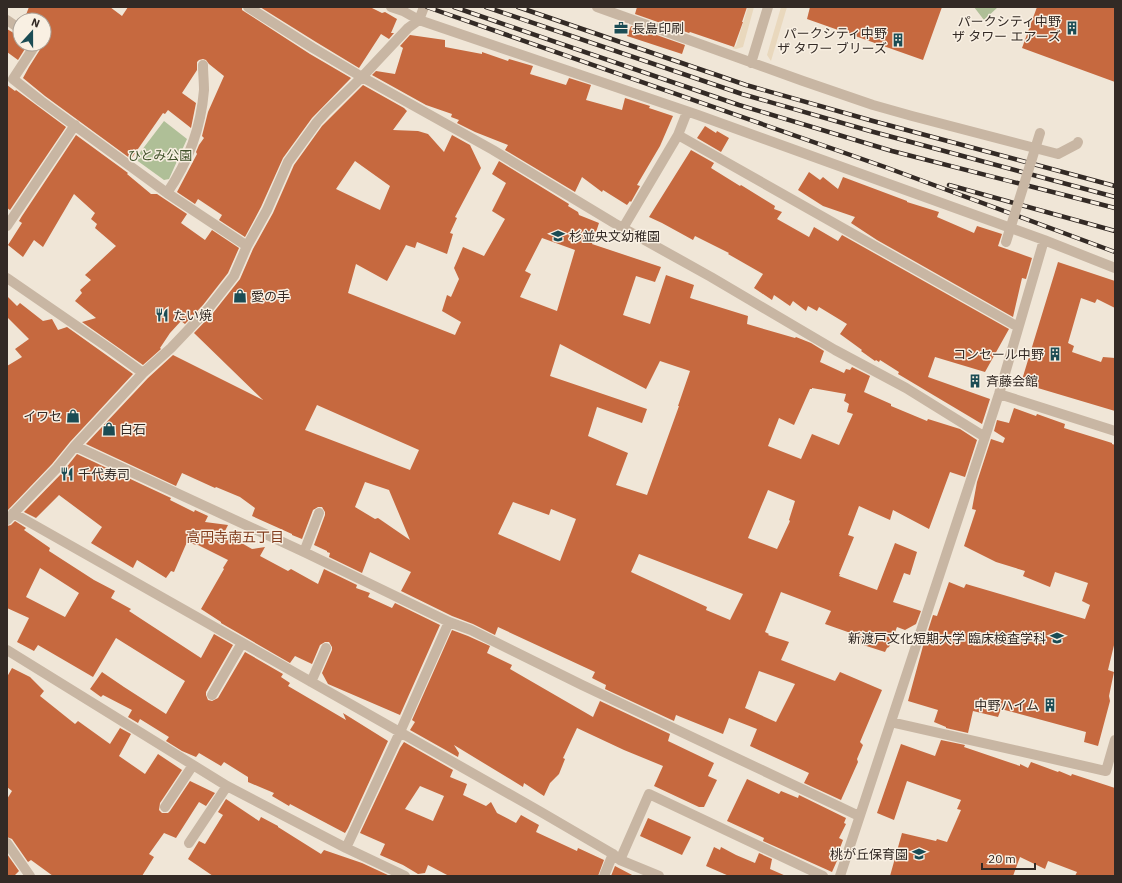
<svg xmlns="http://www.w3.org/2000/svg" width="1122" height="883" font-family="'IBM Plex Sans','Noto Sans JP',sans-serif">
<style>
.green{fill:#afbf97}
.plaza{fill:#e9d8bd}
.building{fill:#c6693f;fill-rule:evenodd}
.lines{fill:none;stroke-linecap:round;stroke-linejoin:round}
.minor{stroke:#c8b6a3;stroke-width:10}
.rail-casing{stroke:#332a25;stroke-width:4.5}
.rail{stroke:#f9f0e3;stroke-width:3;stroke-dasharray:9;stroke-linecap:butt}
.minor-bridge{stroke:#c8b6a3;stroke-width:10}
.labels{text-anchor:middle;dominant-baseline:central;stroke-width:3;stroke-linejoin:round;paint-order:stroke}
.poi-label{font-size:13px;fill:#332a25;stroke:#f9f0e3;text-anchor:end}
.park-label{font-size:13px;fill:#405129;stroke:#f9f0e3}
.neighbourhood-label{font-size:14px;fill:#823d1e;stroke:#f9f0e3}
</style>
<rect width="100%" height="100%" fill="#f0e6d7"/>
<!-- green -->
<path class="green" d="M974 7H998L984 20Z
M164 121 187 139 169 179 164 180 135 159Z"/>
<!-- plaza -->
<path class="plaza" d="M748 7H754L743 47 736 49 732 48 736 46Z
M781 7H787L771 61 767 55Z"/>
<!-- building -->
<path class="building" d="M29 7H110L122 16 128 7H242V10L245 12 310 54 351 78 312 118 283 158 261 207 245 237 219 220 222 215 198 199 195 204 177 192 197 154 196 152 199 145 204 138 202 136 208 112 224 76 209 64 206 60 203 59 199 60 197 62V70L182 93 196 103 191 128 168 110 165 114 163 113 131 159 45 96 23 78 29 67 41 48 42 44H44V20H24Z
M260 7H370L382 13 385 12 397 19 391 33H394L389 39 381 34 359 68 316 42Z
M637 7H747L742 22H743L734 47 690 32 689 33 635 14Z
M810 7H942L923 60 807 19Z
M1037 7H1115V82L1022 48Z
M631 26 685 45 682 54 627 36Z
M7 29 17 35H20V44H28L18 60 7 52Z
M410 35 445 40V47L482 54V52L508 61 509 59 533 66 530 74 566 85 569 78 591 85 586 100 622 110 625 98 650 106 649 108 673 116 660 146 637 185 640 186 631 202 630 201 627 205 603 190 602 192 582 177 575 192 505 150 508 145 475 132 457 123 459 120 451 117 452 114 426 105 372 75 376 71 395 74 403 48 400 46Z
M7 85 15 91 16 90 66 127 10 210 7 208Z
M363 85 404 108 407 111 393 130 418 131 428 134 444 152 452 135 470 145 481 168 455 217 457 218 450 233 453 234 447 254 417 242 415 248 406 245 387 281 356 264 348 293 455 335 461 322 442 311 447 295 451 297 459 279 454 268 463 247 484 256 505 219 492 211 506 183 492 174 499 161 569 204 568 206 578 212 579 215 599 223 592 244 661 267 655 282 636 276 623 315 650 324 666 275 694 285 690 298 748 316 747 324 795 338 796 337 811 343 824 351 820 362 844 373 846 369 850 370 852 367 870 376 864 392 891 404V406L927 421 928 419 960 429 977 440 965 477 950 472 929 529 893 510 890 520 859 506 848 535 854 537 839 574H840L839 576 877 590 895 543 917 552 910 575 904 573 893 602 921 611 916 624 905 630 897 627 889 647 887 648 885 652 860 644 862 637 825 624 831 611 781 592 765 632 769 634 768 635 789 642 781 660 835 681 840 672 882 690 860 742 863 745 857 759 858 762 841 800 804 783 809 773 750 746 757 729 729 718 723 734 676 715 674 721 605 689 606 685 592 678 595 672 498 627 495 635 473 624 452 616 401 591 411 572 370 552 362 573 329 557 330 553 327 552V551L314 545 325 515V512L322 507H318L313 510 302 539 292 535V534L252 516 255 508 240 497 216 487 215 488 182 473 176 486 86 444 148 378 173 355 263 400 194 333 213 313 240 279 253 249 273 213 294 165 322 126ZM355 161 390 186 380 210 336 189ZM542 238 575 250 557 311 520 297 531 274 525 271ZM560 344 646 389 660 361 690 371 678 406H679L647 495 616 485 628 453 588 436 597 407 642 423 647 409 550 376ZM812 388 846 394 844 401 849 404 847 412 853 414 839 445 812 434 801 459 768 446 779 418 794 425 810 389H812ZM317 405 419 450 410 470 305 430ZM365 482 389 490 410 540 378 518 375 519 355 507ZM768 490 795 501 789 520 790 521 777 549 748 538ZM513 502 549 515 551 509 576 519 560 561 498 534ZM639 554 743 594 730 620 706 610 707 607 631 572ZM759 671 795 684 776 722 745 708Z
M705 126 716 133 717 131 729 138 721 152 697 138Z
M76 135 128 173 127 174 151 194H157L187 214 181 223 205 240 212 230 239 248 228 273 203 305 185 324 181 321 170 333 160 348 161 349 143 365 82 322 96 318 75 301 82 293 80 290 91 280 85 275 116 246 95 228 97 224 91 219 95 213 74 194 43 247 34 240 23 257 8 245 22 223 19 221 22 216Z
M691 150 714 163 711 168 740 186 741 185 775 206 774 209 782 212 777 219 809 237 814 227 838 241 842 235 1009 329 985 372 935 357 928 377 990 399 982 424 898 374 899 372 880 360 879 362 876 360 875 361 861 351 862 350 840 334 847 324 819 307 817 311 808 306 806 311 793 301 790 306 774 295 772 300 754 288 763 274 728 254 729 253 695 236 693 240 662 223 649 217Z
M809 172 820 180 823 177 838 189 843 177 907 201V202L939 212 937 217 974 233 977 226 1002 234 998 246 1032 258 1026 279 1022 278 1013 317 877 240 851 223 855 217 823 206 798 190Z
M1058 262 1115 281V308L1097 299 1095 303 1081 298 1068 343 1074 346 1072 352 1101 362 1103 357 1115 358V411L1021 383Z
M7 296 17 306 20 303 43 321 52 319 58 330 67 327 133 374 70 442 52 464 7 511V366L22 357 15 349 29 339 7 317Z
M1014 408 1036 416 1037 414 1065 424 1064 428 1112 443V444L1115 445V641L1108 670 1114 672 1109 696 1110 701 1098 746 1084 742 1086 732 1001 709 998 717 973 711 968 733 946 728V727L934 722 938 710 908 701 923 646 933 615 937 616 949 582 964 588 966 584 1085 619 1090 605 1082 601 1088 583 1055 572 1050 587 1023 576 1025 571 996 562 964 546 976 510 972 509 977 482 991 439 1003 443 1005 438 994 431 997 420 1009 423Z
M77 454 171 498 170 500 194 512 195 510 208 516 205 522 228 525 224 533 252 549 265 547 260 556 288 571 291 569 318 584 324 569 357 585 356 588 370 593 368 597 392 608 395 603 440 625 400 715 328 684 322 673 332 650V647L329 642H325L320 645 312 664 295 656 290 663 221 623V622L201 609 224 569 223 568 228 560 196 544V545L187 542 174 572 171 571 166 578 137 560 133 568 91 543 102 527 59 495 36 518 24 512 62 473Z
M15 521 26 528 24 530 50 548 49 551 94 580 115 591 111 598 131 609 129 611 201 658 214 634 233 645 206 692V695L208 700 212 701 218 698 245 652 283 674 281 677 290 683 288 686 346 720 343 713 388 741 348 828 345 833 290 804 289 806 272 796 274 793 248 782V777L224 762 221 766 199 753 196 757 182 751 166 741 169 737 140 719 138 723 128 717 132 710 103 695 101 697 90 689 102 672 124 687 166 714 185 681 116 638 93 677 38 645 34 651 17 642 29 618 7 608V526L11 525ZM40 568 79 593 65 617 26 597Z
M452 630 468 636 490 646 487 653 512 665 510 669 593 717 600 701 670 734 668 741 714 763 708 776 717 780 704 807H699L654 786 663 766 624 750 577 728 563 758 565 759 559 774 550 783 544 796 524 783 523 787 454 745 459 753 458 757 410 730 415 722 412 720Z
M12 668 30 677 44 691 40 696 75 724 78 721 110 744 120 728 131 734 119 756 145 774 158 754 182 770 160 803 159 810 162 813H168L170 811 190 781 215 793 206 806 199 802 176 838 164 833 149 854 154 857 142 876H53L31 860 28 862 12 839 7 837V799L12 791 7 787V677Z
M941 740 965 745 964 747 1020 766V764L1028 768 1031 762 1058 772 1059 771 1071 776 1072 774 1115 788V876H1075L1077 872 1048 861 1045 869 1020 857 1013 876H890L902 833 936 841 937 839 947 842 961 810 957 809 961 800 907 781 894 820 877 813 901 744 935 756Z
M404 742 453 770 450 777 467 784 463 795 486 806 491 802 497 813 516 823 521 815 539 825 536 832 577 851 578 848 604 860 598 876H449L428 865 425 873 418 874 403 865 380 855 385 844 360 833 400 748ZM420 786 444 796 433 821 405 809Z
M747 779 779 794 781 791 798 798 799 795 846 818 844 823 846 824 839 838 843 840 838 853 840 854 832 872 763 841 764 838 727 821Z
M226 799 259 821 261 817 278 826V827L321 854 324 850 362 863 390 876H213L188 859 199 841 205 844 223 815 218 812Z
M648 818 691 837 682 855 640 836Z
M714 847 720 850 721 847 736 855 755 863 759 853 772 859 770 869 786 876H729L706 866Z
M7 854 19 871 14 876H7Z
M615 866 634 876H611Z"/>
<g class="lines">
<!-- minor -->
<path class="minor" d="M248 7 313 48 362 77 493 150 614 223 711 277 835 350 906 388 985 437
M391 7 403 11 419 20 698 115 1044 240 1115 268
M597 7 803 81 873 105 912 116 1058 154 1077 144 1078 142
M7 20 20 29
M36 44 13 79 41 101 167 193 247 246
M751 63 768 7
M678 135 1018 327
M167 193C189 161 201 128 204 90 204 82 203 73 203 65
M7 226 75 125
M623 228 678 135 687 112
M7 278 110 349 143 373
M999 394 1115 431
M75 446 304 552 449 622 471 630 582 685 859 816
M13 513 541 812 613 854 620 860 659 876
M7 520 57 468 75 446 143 373 171 348 208 309 234 276 247 246 267 210 288 162 317 122 326 112 362 77 408 28 419 20 424 7
M304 552 319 513
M7 650 227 786 346 848 405 876
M311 682 326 648
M212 695 242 643
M891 722 1106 771 1115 740
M165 807 193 765
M7 843 30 876
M189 843 227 786
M346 848 400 732 449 622
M620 860 649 794 823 876
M604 876 613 854
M840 876 985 437 999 394 1044 240"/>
<!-- rail casing -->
<g class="rail-casing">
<path id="rail" d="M427 7 885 167 1115 252
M454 7 739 105 892 151 1115 208
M486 7 742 94 870 131 1115 197
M518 7 746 85 873 121 1115 186
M949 185 1115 231"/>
</g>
<!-- rail -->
<use href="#rail" class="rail"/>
<!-- minor-bridge -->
<path class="minor-bridge" d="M1006 242 1040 133"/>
</g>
<!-- icons -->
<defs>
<g id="office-bare" transform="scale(1.08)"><path d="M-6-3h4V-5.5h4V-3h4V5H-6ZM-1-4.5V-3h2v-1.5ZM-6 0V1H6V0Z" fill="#1b4c54" stroke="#f9f0e3" stroke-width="2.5" paint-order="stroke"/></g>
<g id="building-bare" transform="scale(1.08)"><path d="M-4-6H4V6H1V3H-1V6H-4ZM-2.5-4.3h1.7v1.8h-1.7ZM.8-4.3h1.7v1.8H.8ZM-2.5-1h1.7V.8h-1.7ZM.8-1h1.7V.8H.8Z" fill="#1b4c54" stroke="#f9f0e3" stroke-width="2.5" paint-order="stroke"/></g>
<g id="school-bare" transform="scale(1.08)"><path d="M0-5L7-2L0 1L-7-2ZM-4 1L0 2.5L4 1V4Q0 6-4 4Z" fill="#1b4c54" stroke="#f9f0e3" stroke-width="2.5" paint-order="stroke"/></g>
<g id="shop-bare" transform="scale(1.08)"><path d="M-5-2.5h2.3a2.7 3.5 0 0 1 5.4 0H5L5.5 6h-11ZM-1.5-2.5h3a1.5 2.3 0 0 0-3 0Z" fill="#1b4c54" stroke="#f9f0e3" stroke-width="2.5" paint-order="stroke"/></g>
<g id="restaurant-bare" transform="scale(1.08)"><path d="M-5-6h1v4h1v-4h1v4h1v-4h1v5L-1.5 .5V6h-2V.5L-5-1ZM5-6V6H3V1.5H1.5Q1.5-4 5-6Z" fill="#1b4c54" stroke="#f9f0e3" stroke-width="2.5" paint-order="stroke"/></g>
<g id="university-bare" transform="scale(1.08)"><path d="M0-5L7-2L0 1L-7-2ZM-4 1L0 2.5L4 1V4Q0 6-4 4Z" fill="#1b4c54" stroke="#f9f0e3" stroke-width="2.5" paint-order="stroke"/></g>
</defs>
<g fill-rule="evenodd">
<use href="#office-bare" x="621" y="28"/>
<use href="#building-bare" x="1072" y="28"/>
<use href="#building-bare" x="898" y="40"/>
<use href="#school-bare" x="558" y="236"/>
<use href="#shop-bare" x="240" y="296"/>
<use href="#restaurant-bare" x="162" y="315"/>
<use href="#building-bare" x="1055" y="354"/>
<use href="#building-bare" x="975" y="381"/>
<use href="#shop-bare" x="73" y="416"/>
<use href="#shop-bare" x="109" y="429"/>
<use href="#restaurant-bare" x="67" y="474"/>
<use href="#university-bare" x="1057" y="638"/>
<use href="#building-bare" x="1050" y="705"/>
<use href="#school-bare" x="919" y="854"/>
</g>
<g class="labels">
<!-- poi labels -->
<g class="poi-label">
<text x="1061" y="21">パークシティ中野<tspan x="1061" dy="15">ザ タワー エアーズ</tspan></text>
<text x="632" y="28" text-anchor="start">長島印刷</text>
<text x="887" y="33">パークシティ中野<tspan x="887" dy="15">ザ タワー ブリーズ</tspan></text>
<text x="569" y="236" text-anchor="start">杉並央文幼稚園</text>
<text x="251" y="296" text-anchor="start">愛の手</text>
<text x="173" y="315" text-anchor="start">たい焼</text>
<text x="1044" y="354">コンセール中野</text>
<text x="986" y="381" text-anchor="start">斉藤会館</text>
<text x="62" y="416">イワセ</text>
<text x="120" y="429" text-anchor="start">白石</text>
<text x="78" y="474" text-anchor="start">千代寿司</text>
<text x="1046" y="638">新渡戸文化短期大学 臨床検査学科</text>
<text x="1039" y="705">中野ハイム</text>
<text x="908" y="854">桃が丘保育園</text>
</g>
<!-- park labels -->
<g class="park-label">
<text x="160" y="155">ひとみ公園</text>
</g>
<!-- neighbourhood labels -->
<g class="neighbourhood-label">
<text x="235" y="537">高円寺南五丁目</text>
</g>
</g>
<!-- border -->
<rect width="1122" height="883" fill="none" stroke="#332a25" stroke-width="16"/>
<!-- north arrow -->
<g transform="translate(32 32) rotate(21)"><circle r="19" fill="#f9f0e3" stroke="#aaa197"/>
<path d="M0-3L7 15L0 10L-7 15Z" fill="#1b4c54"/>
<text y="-6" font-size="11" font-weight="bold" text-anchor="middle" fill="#332a25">N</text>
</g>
<!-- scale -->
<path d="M982 863v6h53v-6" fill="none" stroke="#332a25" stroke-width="2"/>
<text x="988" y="863" font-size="12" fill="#332a25" stroke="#f9f0e3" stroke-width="3" paint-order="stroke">20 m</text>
</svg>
